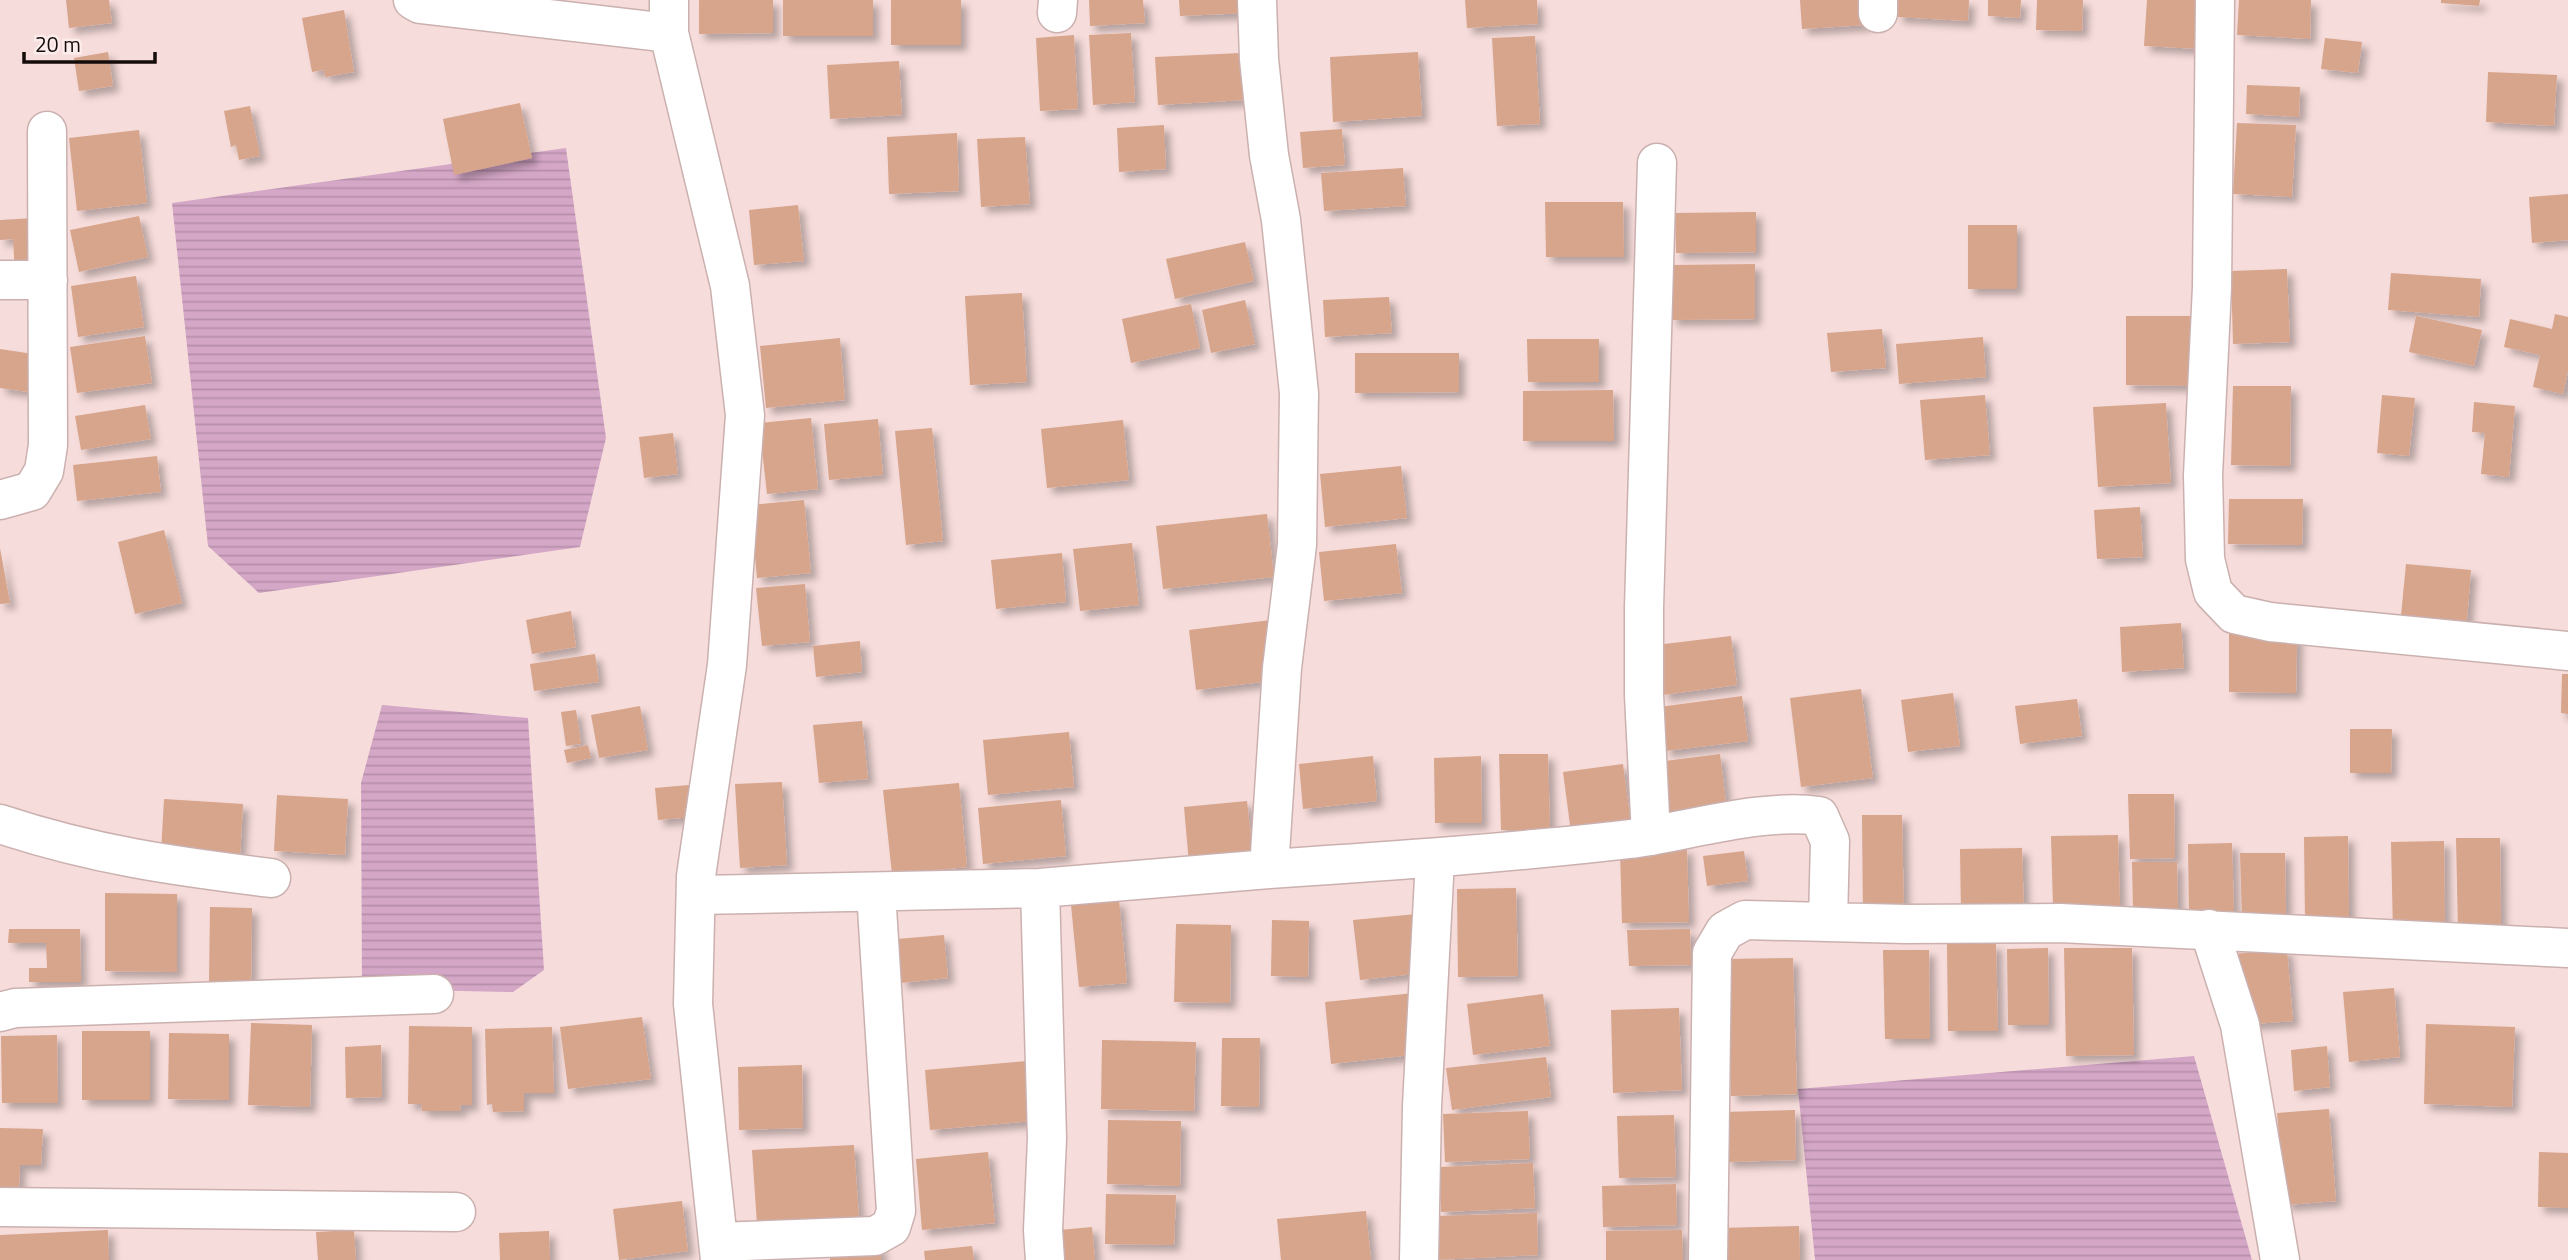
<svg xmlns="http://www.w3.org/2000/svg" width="2568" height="1260" font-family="'Titillium Web',sans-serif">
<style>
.water{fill:url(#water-rules)}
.building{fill:#d7a48c;filter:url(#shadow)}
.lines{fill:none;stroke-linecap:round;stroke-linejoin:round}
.minor-casing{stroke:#cab1af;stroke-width:41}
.minor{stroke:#fff;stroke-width:38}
</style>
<defs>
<pattern id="water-rules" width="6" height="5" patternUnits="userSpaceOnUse" patternTransform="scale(1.75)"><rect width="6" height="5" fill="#d5a7c7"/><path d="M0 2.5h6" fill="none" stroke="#b68eaa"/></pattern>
<filter id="shadow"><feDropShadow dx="6" dy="6" stdDeviation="3.5" flood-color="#0004"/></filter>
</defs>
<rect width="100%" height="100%" fill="#f6dcda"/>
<!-- water -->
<path class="water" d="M566 148 606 438 580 547 259 593 208 546 172 203Z
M382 705 528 718 544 970 513 992 362 989 361 783Z
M2194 1056 2252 1260H1815L1798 1089Z"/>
<!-- building -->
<path class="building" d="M66 0H109L112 23 69 28Z
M699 0H773V33L699 34Z
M783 0H873V36H783Z
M891 0H961V45H891Z
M1089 0H1143L1145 23 1090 26Z
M1179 0H1245L1246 13 1180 16Z
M1465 0H1537L1538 24 1467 28Z
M1800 0H1865L1866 25 1802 29Z
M1897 0H1969L1968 21 1897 17Z
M1988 0H2021L2020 18 1988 16Z
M2037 0H2083L2082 31 2036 30Z
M2147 0H2203L2201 49 2144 46Z
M2239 0H2311L2310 39 2237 35Z
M2441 0H2480L2479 6 2441 3Z
M344 10 354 72 325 77 324 70 312 72 302 18Z
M1131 33 1135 102 1093 105 1089 35Z
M1074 35 1078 109 1040 111 1036 38Z
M1535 36 1540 124 1497 126 1492 38Z
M2325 38 2362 42 2358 73 2321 69Z
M108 52 113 86 79 91 74 58Z
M1418 52 1422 116 1333 122 1330 57Z
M1241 53 1244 100 1158 105 1155 57Z
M899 61 902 115 830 119 827 65Z
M2488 72 2557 75 2554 126 2486 122Z
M2247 85 2300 87 2299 117 2246 114Z
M520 103 532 158 454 175 443 119Z
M250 106 260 156 239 160 236 145 231 147 224 111Z
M2237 123 2296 125 2292 197 2233 194Z
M1164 125 1166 169 1119 172 1117 128Z
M1342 129 1345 165 1303 168 1300 132Z
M139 130 147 203 77 211 69 138Z
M957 133 959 191 889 194 887 137Z
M1025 137 1030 204 981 207 977 139Z
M1403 168 1406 206 1324 211 1321 173Z
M2568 194V240L2532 243 2529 197Z
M1545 202H1623L1624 257H1546Z
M798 205 804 261 754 265 749 210Z
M1756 212V252L1676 253 1675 213Z
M139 216 148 257 79 272 70 230Z
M35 218 38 272 15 273 13 239 0 240V220Z
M1968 225H2017V289H1968Z
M1245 242 1254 281 1175 299 1166 259Z
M1755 264V319L1671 320 1670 265Z
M2287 269 2290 342 2233 344 2231 271Z
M2391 273 2481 279 2479 317 2388 310Z
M136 276 144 327 78 337 71 286Z
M1022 293 1027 382 970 385 965 296Z
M1389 297 1392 333 1325 337 1323 300Z
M1245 300 1255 344 1211 353 1202 310Z
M1191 304 1200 348 1131 363 1122 319Z
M2555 314 2568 317V371L2563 394 2533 387 2540 355 2504 347 2510 319 2552 329Z
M2126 316H2201L2200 386 2126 385Z
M2416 316 2482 330 2474 366 2409 352Z
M1882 329 1886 368 1831 372 1827 333Z
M145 336 152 383 77 393 70 347Z
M1983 337 1986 377 1899 384 1896 344Z
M840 338 845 400 766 408 760 346Z
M1527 339H1599V382H1528Z
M0 349 33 354 29 392 0 388Z
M1355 353H1459V392L1355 393Z
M2233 386H2291L2290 466 2231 465Z
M1613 390 1614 441H1523V391Z
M1985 395 1990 455 1925 460 1920 400Z
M2382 395 2415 398 2409 456 2377 453Z
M2474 402 2515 406 2509 477 2481 474 2485 433 2472 432Z
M2166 403 2171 483 2098 487 2093 407Z
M145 405 151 439 81 450 75 416Z
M811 418 818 489 767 494 759 423Z
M878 419 883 475 829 480 824 424Z
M1123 420 1129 480 1047 488 1041 429Z
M932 428 943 541 906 545 895 431Z
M673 433 678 474 644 478 639 437Z
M157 456 161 492 77 501 73 465Z
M1401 466 1407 518 1325 527 1320 474Z
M2229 499H2303L2302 545 2228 544Z
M804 500 811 573 757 578 750 505Z
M2140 507 2143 557 2097 559 2094 510Z
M1267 514 1274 577 1163 589 1156 526Z
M164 530 182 603 135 614 118 542Z
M1132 543 1139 605 1080 611 1073 549Z
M1396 544 1402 593 1324 601 1319 552Z
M0 548 10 603 0 604Z
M1062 553 1066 602 996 609 991 560Z
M2406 564 2471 570 2466 632 2400 626Z
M805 584 810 642 762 646 756 588Z
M571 611 576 647 532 654 526 620Z
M1271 620 1278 680 1196 690 1189 630Z
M2181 623 2184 668 2122 672 2120 627Z
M2229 634 2297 635 2296 693 2229 692Z
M1731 636 1737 685 1663 695 1656 645Z
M860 641 862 672 816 677 813 646Z
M595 654 599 682 534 691 530 664Z
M2562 674H2568V714L2561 713Z
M1861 689 1873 778 1801 787 1790 698Z
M1953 693 1960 746 1908 752 1901 700Z
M1742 696 1748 741 1665 751 1659 707Z
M2077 699 2082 736 2020 744 2015 706Z
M640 706 648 750 599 758 591 715Z
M576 710 581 744 566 746 561 712Z
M862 721 868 779 819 783 813 725Z
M2350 729H2392L2391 773H2350Z
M1069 732 1074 787 988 795 983 740Z
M588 745 591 758 567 763 564 750Z
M1499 754H1548L1550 830H1501Z
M1720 754 1727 811 1664 818 1657 762Z
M1373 756 1377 801 1303 809 1299 764Z
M1481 756 1482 823H1435L1434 758Z
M1623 764 1632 833 1572 840 1563 772Z
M782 782 787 865 740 868 735 784Z
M959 783 967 867 892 874 883 790Z
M689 785 692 817 658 820 655 788Z
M2128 794H2174L2175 858 2130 859Z
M277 795 348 799 345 855 274 851Z
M164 799 243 804 240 857 161 852Z
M1061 800 1066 856 983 864 978 808Z
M1247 801 1253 856 1189 863 1184 807Z
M1862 815H1902L1904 917 1863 918Z
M2118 835 2120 906 2053 907 2051 836Z
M2348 836 2349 920 2305 921 2304 837Z
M2456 838H2500L2501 932 2458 933Z
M2444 841 2445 931 2393 932 2391 842Z
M2232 843 2234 914 2189 915 2188 844Z
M1687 848 1689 922 1622 923 1620 849Z
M2022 848 2024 913 1961 914 1960 849Z
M1744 851 1748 881 1707 886 1703 856Z
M2240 853H2285L2286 916 2242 917Z
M2132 862H2177L2178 911 2133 912Z
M1516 888 1518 976 1458 977 1457 889Z
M105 893 177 894V972L105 971Z
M1119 900 1127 983 1079 987 1071 905Z
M210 907 252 908 251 985 209 984Z
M1417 914 1423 973 1360 980 1353 920Z
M1272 920 1309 921 1308 977 1271 976Z
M1176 924 1231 925 1230 1003 1174 1002Z
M9 929H80L81 982H29V968H47L46 943H8Z
M1690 929 1691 965 1629 966 1627 930Z
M944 935 948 978 901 983 897 939Z
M1947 944H1996L1998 1031H1948Z
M2048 948 2049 1025H2008L2007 949Z
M2064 948H2132L2134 1055 2066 1056Z
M2287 949 2293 1021 2240 1025 2234 954Z
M1883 950H1929L1930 1039H1885Z
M1793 958 1797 1094 1731 1096 1728 959Z
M2394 988 2400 1057 2349 1062 2343 992Z
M1414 993 1420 1054 1331 1064 1325 1002Z
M1543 994 1550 1046 1473 1055 1467 1004Z
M1679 1008 1682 1090 1613 1093 1611 1010Z
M642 1017 651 1079 568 1089 560 1027Z
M251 1023 312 1025 310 1107 248 1105Z
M2426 1024 2515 1027 2512 1107 2424 1104Z
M409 1026 472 1027V1105H460L461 1111H422L421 1104H408Z
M552 1027 554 1093H524V1111L493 1112 492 1104 487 1105 485 1029Z
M82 1031H150V1100H82Z
M169 1033 229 1034V1100L168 1099Z
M57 1035 58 1103H2L1 1036Z
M1222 1038H1260L1259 1107 1221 1106Z
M1102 1040 1196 1042 1194 1111 1101 1109Z
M381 1045 382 1097 346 1098 345 1047Z
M2327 1046 2330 1087 2294 1091 2291 1050Z
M1546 1057 1551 1097 1452 1110 1446 1068Z
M1027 1061 1032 1121 930 1130 925 1070Z
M802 1065 803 1128 739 1130 738 1067Z
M2329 1109 2336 1201 2285 1205 2277 1113Z
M1795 1110 1796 1160 1726 1162 1725 1112Z
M1528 1111 1530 1159 1445 1162 1443 1114Z
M1674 1115 1676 1177 1619 1178 1617 1116Z
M1108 1120 1181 1121 1180 1186 1107 1184Z
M0 1128 43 1129 41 1165H20L19 1187H0Z
M854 1145 859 1218 757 1224 752 1150Z
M988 1152 995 1223 922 1230 916 1159Z
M2539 1152 2568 1153V1208L2538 1207Z
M1533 1163 1535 1208 1441 1212 1439 1167Z
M1676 1184 1677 1225 1603 1227 1602 1186Z
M1106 1194 1176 1195 1174 1245 1105 1244Z
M682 1201 688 1251 619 1260 613 1209Z
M1366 1211 1371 1260H1281L1277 1219Z
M1537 1213 1538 1255 1435 1260 1434 1216Z
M1799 1226 1800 1260H1721L1720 1228Z
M1092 1227 1095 1260H1052L1049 1231Z
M108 1230 109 1260H0V1235Z
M354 1230 356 1260H318L316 1232Z
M1682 1230 1683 1260H1606V1231Z
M549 1231 550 1260H500L499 1233Z
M881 1246V1260H830V1248Z
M972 1246 974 1260H925L924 1251Z"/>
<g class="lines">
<!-- minor casing -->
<g class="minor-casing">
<path id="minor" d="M413 0 420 4 669 33
M669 0V33L730 286 745 415 727 665 696 876 693 1004 720 1260
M1257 0 1259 59 1269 155 1281 220 1299 393 1297 545 1282 668 1269 869C1390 861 1510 853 1630 839 1690 831 1760 808 1819 816L1830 841 1828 921
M1878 0V13
M2215 0 2212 287 2203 475 2205 559 2213 592 2234 614 2270 622 2568 651
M1057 13 1058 0
M0 280H48
M0 500 32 491 44 471 48 445 47 131
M0 824C94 855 173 866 271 878
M1651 836 1644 695V608L1657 163
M1040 888 1047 1138 1043 1230 1045 1260
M697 895 1040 888 1269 869
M2209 929 2240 1025 2280 1260
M0 1012 15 1008 434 994
M0 1207 456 1212
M718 1242 875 1236 891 1227 896 1211 876 892
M1419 1260 1422 1106 1435 859
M1708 1260 1712 953 1725 931 1745 920 1906 924 2060 923 2568 948"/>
</g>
<!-- minor -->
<use href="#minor" class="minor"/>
</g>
<!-- scale -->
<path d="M24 52v10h131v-10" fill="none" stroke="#140b0b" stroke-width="3.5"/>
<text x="35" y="52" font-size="21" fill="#140b0b" stroke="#fceceb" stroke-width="5" paint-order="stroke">20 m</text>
</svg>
